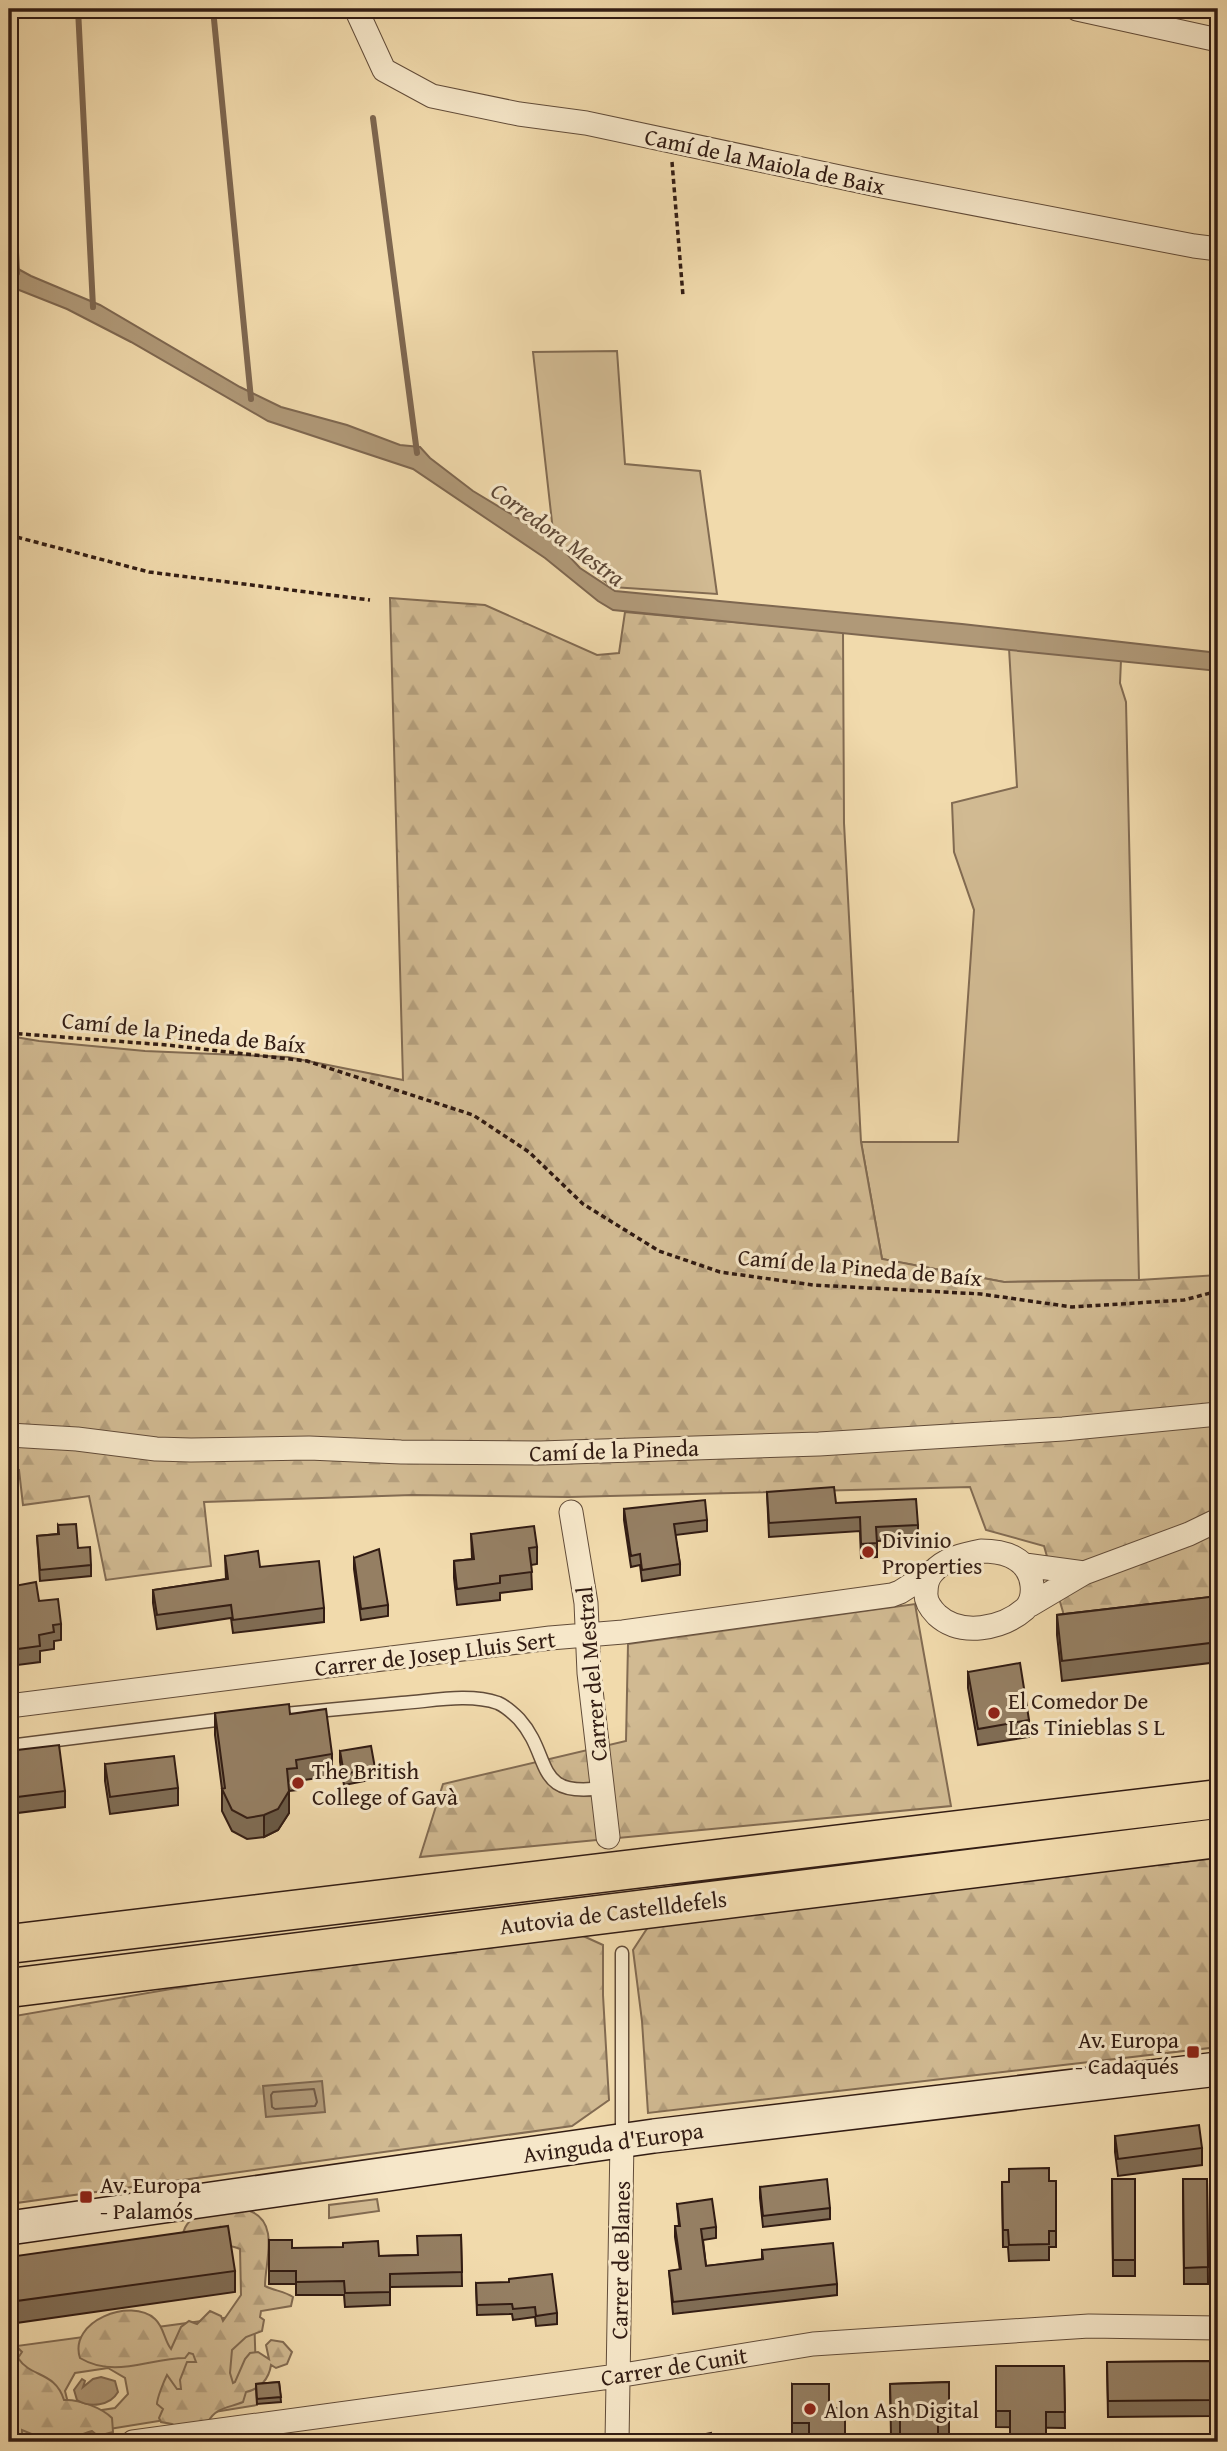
<svg xmlns="http://www.w3.org/2000/svg" width="1227" height="2451" font-family="'Gentium Book Plus',serif">
<style>
.green{fill:#d1ba92;stroke:#826b52;stroke-width:2;fill-rule:evenodd}
.forest{fill:url(#forest-firs);stroke:#826b52;stroke-width:2}
.water{fill:#b09978;stroke:#7e6750;stroke-width:2}
.lines{fill:none;stroke-linecap:round;stroke-linejoin:round}
.shore{stroke:#715a46;stroke-width:2}
.stream{stroke:#7e6750;stroke-width:6}
.lane-casing{stroke:#624c39;stroke-width:15}
.street-casing{stroke:#624c39;stroke-width:25}
.secondary-casing{stroke:#321c13;stroke-width:36}
.highway-casing{stroke:#321c13;stroke-width:41}
.path{stroke:#321c13;stroke-width:3.5;stroke-dasharray:5 3.5;stroke-linecap:butt}
.lane{stroke:#f6e7c9;stroke-width:12}
.street{stroke:#f6e7c9;stroke-width:23}
.secondary{stroke:#f6e7c9;stroke-width:33}
.highway{stroke:#f1daac;stroke-width:38}
.wall{fill:#806d55;stroke:#321c13;stroke-width:2}
.shaded-wall{fill:#685945;stroke:#321c13;stroke-width:2}
.building{fill:#957f63;stroke:#321c13;stroke-width:2}
.poi-dot{fill:#8f2418;stroke:#f6e7c9;stroke-width:2.5}
.labels{text-anchor:middle;dominant-baseline:central;stroke-width:6;stroke-linejoin:round;paint-order:stroke}
.street-label{font-size:23px;fill:#321c13;stroke:#f6e7c9}
.poi-label{font-size:23px;fill:#321c13;stroke:#f6e7c9;text-anchor:start}
.water-label{font-size:24px;font-style:italic;fill:#5e4836;stroke:#f6e7c9}
</style>
<defs>
<pattern id="forest-firs" width="22" height="20" patternUnits="userSpaceOnUse" patternTransform="scale(1.75)"><rect width="22" height="20" fill="#d1ba92"/><path d="M5 1l3.5 6h-7zM16 11l3.5 6h-7z" fill="#b49f7d"/></pattern>
</defs>
<rect width="100%" height="100%" fill="#f1daac"/>
<filter id="stains"><feTurbulence type="fractalNoise" baseFrequency=".00286" numOctaves="4"/><feColorMatrix values="0 0 0 0 .2 0 0 0 0 .09 0 0 0 0 .02 0 0 0 .5 -.17"/></filter>
<radialGradient id="worn" r=".72"><stop offset=".6" stop-color="#630" stop-opacity="0"/><stop offset="1" stop-color="#630" stop-opacity=".3"/></radialGradient>
<!-- green -->
<path class="green" d="M617 351 625 464 700 471 717 594 612 587 554 540 533 352Z
M1009 648 1121 660 1120 683 1126 702 1139 1280 1004 1282 882 1259 861 1142H958L974 910 954 852 952 803 1017 787Z
M377 2199 379 2211 329 2218V2205Z
M254 2314 257 2405 29 2442H9V2347ZM108 2368 125 2378 128 2394 115 2408 82 2413 68 2403 65 2391 75 2373Z"/>
<!-- forest -->
<path class="forest" d="M390 598 485 605 597 655 619 653 625 612 843 632 844 823 861 1142 882 1259 1004 1282 1139 1280 1218 1275V1607L1065 1619 1044 1546 986 1530 970 1487 569 1497 412 1495 204 1502 211 1566 106 1580 89 1496 23 1505 19 1470 9 1469V1036L39 1041 145 1051 288 1057 403 1080Z
M915 1604 951 1806 420 1857 443 1784 626 1741 628 1644Z
M1218 1858V2047L648 2113 642 2021 633 1950 652 1921Z
M570 1930 603 1945V1995L609 2100 572 2126 9 2204V2017L350 1958Z
M205 2210C218 2210 237 2207 250 2211 280 2222 265 2262 265 2286 275 2291 284 2291 293 2297L291 2306 261 2311 260 2317 264 2320 262 2331 246 2337 232 2350 230 2373 233 2383 235 2382 245 2359 250 2353 258 2352 269 2359 266 2345 271 2340 283 2342 292 2352 287 2364 276 2368 271 2365C269 2379 260 2389 246 2392L243 2402C229 2408 216 2407 208 2422L179 2428 172 2424 161 2422 159 2418 163 2409 157 2404C157 2398 164 2381 167 2375L177 2389H181L180 2380 187 2362H196L193 2354 189 2353 185 2358C149 2358 115 2379 80 2358 68 2321 131 2297 155 2319 164 2327 164 2340 171 2349L181 2327 189 2321 197 2324 210 2311 221 2316 223 2321 241 2295 240 2249C228 2243 197 2243 182 2241 183 2223 191 2220 205 2210Z
M9 2344 15 2345 22 2352 18 2358C31 2378 55 2371 64 2400 79 2399 102 2408 112 2418L113 2432 98 2436 92 2431C80 2434 74 2441 62 2435L46 2440 22 2430V2433L26 2437 25 2442H9Z"/>
<!-- water -->
<path class="water" d="M9 264 31 276 100 305 240 387 281 407 347 425 400 445 420 447 430 458 473 491 554 540 580 568 615 591 962 624 1218 653V671L613 610 598 601 545 558 413 469 268 421 131 342 67 309 9 286Z
M322 2081 325 2112 266 2117 263 2086Z
M101 2377 115 2381 118 2392C110 2406 90 2408 77 2400L74 2390 82 2379 85 2381 83 2387 93 2379Z"/>
<g class="lines">
<!-- shore -->
<path class="shore" d="M314 2089 317 2102 315 2106 275 2109 272 2107 271 2095 273 2092Z"/>
<!-- stream -->
<path class="stream" d="M78 9 93 307
M213 9 251 399
M9 107 17 273
M373 118 417 453"/>
<!-- lane casing -->
<g class="lane-casing">
<path id="lane" d="M274 1715C317 1711 360 1707 402 1703 432 1701 469 1693 498 1703 505 1706 513 1713 519 1719 553 1757 532 1798 602 1788
M9 1746 232 1718
M622 1953V2140"/>
</g>
<!-- street casing -->
<g class="street-casing">
<path id="street" d="M356 9 384 70 432 96 519 114 586 123 882 186 1194 246 1218 249
M1077 9 1218 40
M9 1435 77 1439 156 1449 191 1450 309 1448 401 1452 540 1453 819 1444 1063 1429 1218 1414
M571 1512 586 1603 589 1673 608 1837
M981 1551C1005 1551 1029 1558 1032 1585 1033 1594 1031 1603 1025 1609 1002 1629 961 1637 937 1615 930 1608 925 1601 926 1592 926 1585 928 1577 933 1572 944 1559 965 1554 981 1551Z
M1025 1565 1084 1573
M1030 1605 1084 1573 1189 1534 1218 1520
M9 1706 550 1638 623 1632 892 1595 900 1592 933 1571
M133 2442 617 2376 813 2344 1089 2326 1218 2328
M617 2442 622 2140"/>
</g>
<!-- secondary casing -->
<g class="secondary-casing">
<path id="secondary" d="M9 2228 654 2136 1218 2069"/>
</g>
<!-- highway casing -->
<g class="highway-casing">
<path id="highway" d="M9 1944 1218 1799
M9 1988 1218 1838"/>
</g>
<!-- path -->
<path class="path" d="M672 162 683 296
M9 535 149 572 370 600
M1218 907V913
M9 1033 167 1045 307 1061 473 1115 529 1152 583 1204 659 1251 720 1272 813 1285 981 1294 1072 1307 1184 1300 1218 1291"/>
<!-- lane -->
<use href="#lane" class="lane"/>
<!-- street -->
<use href="#street" class="street"/>
<!-- secondary -->
<use href="#secondary" class="secondary"/>
<!-- highway -->
<use href="#highway" class="highway"/>
</g>
<!-- wall -->
<path class="wall" d="M767 1492 918 1525V1539L877 1541V1557L861 1558 860 1531 769 1537Z
M624 1509 707 1520V1531L675 1535 680 1564V1575L642 1581 640 1565 631 1567 624 1520Z
M58 1525 78 1548 91 1565V1576L40 1581 37 1536 58 1534Z
M471 1534 537 1547V1564L531 1565 532 1589 500 1593V1600L457 1605 454 1578V1561L472 1559Z
M225 1556 260 1567 324 1608V1622L233 1633 231 1618 157 1629 153 1603V1590L226 1579Z
M354 1558 388 1605V1616L361 1620 354 1569Z
M9 1587 39 1601 61 1624V1640L54 1641V1649L40 1651V1662L10 1666 9 1658Z
M1218 1596V1662L1062 1681 1057 1635V1615Z
M968 1672 1029 1720V1737L978 1745 968 1688Z
M215 1713 290 1714 332 1754V1776L297 1781V1790L289 1791V1813L278 1830 264 1837 247 1839 232 1831 222 1811V1789L215 1735Z
M9 1751 65 1791V1807L9 1814Z
M340 1751 375 1768V1779L344 1785 340 1762Z
M105 1764 178 1788V1805L110 1814 105 1781Z
M1115 2136 1202 2148V2165L1118 2176 1115 2152Z
M1112 2179H1135V2276H1113Z
M1183 2179H1207L1208 2284H1184Z
M1056 2181V2247H1049V2260L1009 2261 1008 2247H1003L1002 2182Z
M760 2187 830 2208V2219L763 2227 760 2198Z
M677 2204 716 2227V2238L703 2240 706 2266 762 2260V2250L837 2284V2295L673 2314 669 2271 680 2270 675 2237V2226H679Z
M461 2235 462 2286 390 2287V2305L345 2307 344 2295H296V2284H269V2240L292 2248 379 2256 417 2255Z
M9 2257 235 2271V2292L9 2324Z
M476 2283 557 2313V2324L536 2326 535 2317 513 2320 512 2314 477 2315Z
M1210 2361 1211 2416 1108 2417 1107 2362Z
M996 2366H1064L1065 2428 996 2427Z
M279 2382 281 2402 257 2404 256 2384Z
M949 2382V2438H938V2442H900V2436H891L890 2384Z
M792 2384 829 2408 809 2439H792Z"/>
<!-- shaded-wall -->
<path class="shaded-wall" d="M289 1791V1813L278 1830 264 1837V1815Z"/>
<!-- building -->
<path class="building" d="M834 1487 836 1503 916 1499 918 1525 876 1527 877 1543 861 1544 860 1517 769 1523 767 1492Z
M705 1500 707 1520 674 1524 680 1564 642 1570 640 1554 631 1556 624 1509Z
M76 1524 78 1548 90 1547 91 1565 40 1570 37 1536 59 1534 58 1525Z
M534 1526 537 1547 529 1548 532 1572 500 1576V1583L457 1589 454 1561 474 1559 471 1534Z
M379 1549 388 1605 361 1609 354 1558Z
M258 1551 260 1567 319 1561 324 1608 233 1620 231 1605 157 1615 153 1590 228 1579 225 1556Z
M36 1582 39 1601 58 1599 61 1624 53 1625 54 1632 39 1635 40 1646 10 1650 9 1641V1587Z
M1218 1596V1642L1062 1661 1057 1615Z
M1020 1663 1029 1720 978 1729 968 1672Z
M289 1704 290 1714 326 1709 332 1754 296 1760 297 1768 287 1769 289 1791 278 1809 264 1815 247 1818 232 1810 222 1789 225 1788 215 1713Z
M59 1745 65 1791 9 1798V1751Z
M371 1746 375 1768 344 1774 340 1751Z
M174 1756 178 1788 110 1797 105 1764Z
M1199 2125 1202 2148 1118 2159 1115 2136Z
M1049 2168V2181H1056V2231H1049V2244L1009 2245 1008 2230H1003L1002 2182H1009V2169Z
M827 2179 830 2208 763 2216 760 2187Z
M1112 2179H1135V2260H1113Z
M1183 2179H1207L1208 2267 1184 2268Z
M712 2199 716 2227 701 2229 706 2266 763 2259 762 2250 833 2243 837 2284 673 2302 669 2271 681 2269 675 2226H680L677 2204Z
M228 2226 235 2271 9 2302V2257Z
M461 2235 462 2272 390 2274V2292L345 2293 344 2281 296 2282V2271H269V2240H292V2248L343 2247V2243L378 2241 379 2256 418 2255 417 2236Z
M552 2274 557 2313 536 2316 535 2307 513 2309 512 2304 477 2305 476 2283 509 2282V2279Z
M1210 2361 1211 2400 1108 2401 1107 2362Z
M996 2366H1064L1065 2412H1046V2442H1010V2411H996Z
M279 2382 281 2397 257 2399 256 2384Z
M949 2382V2422H938V2440H934V2442H904V2440H900V2420H891L890 2384Z
M792 2384H829V2408H845V2442H809V2423H792Z
M711 2433 712 2442H671V2441Z"/>
<!-- markers -->
<g class="poi-dot">
<circle cx="868" cy="1552" r="7"/>
<circle cx="994" cy="1713" r="7"/>
<circle cx="298" cy="1783" r="7"/>
<rect x="1186" y="2045" width="14" height="14" rx="3.5"/>
<rect x="79" y="2190" width="14" height="14" rx="3.5"/>
<circle cx="810" cy="2409" r="7"/>
</g>
<g class="labels">
<!-- street labels -->
<g class="street-label">
<text transform="translate(765 161) rotate(12)">Camí de la Maiola de Baix</text>
<text transform="translate(184 1032) rotate(6)">Camí de la Pineda de Baíx</text>
<text transform="translate(860 1267) rotate(5)">Camí de la Pineda de Baíx</text>
<text transform="translate(614 1450) rotate(-2)">Camí de la Pineda</text>
<text transform="translate(435 1653) rotate(-7)">Carrer de Josep Lluis Sert</text>
<text transform="translate(591 1674) rotate(-95)">Carrer del Mestral</text>
<text transform="translate(613 1912) rotate(-7)">Autovia de Castelldefels</text>
<text transform="translate(613 2142) rotate(-8)">Avinguda d'Europa</text>
<text transform="translate(620 2260) rotate(-89)">Carrer de Blanes</text>
<text transform="translate(674 2366) rotate(-9)">Carrer de Cunit</text>
</g>
<!-- poi labels -->
<g class="poi-label">
<text x="882" y="1539">Divinio<tspan x="882" dy="26">Properties</tspan></text>
<text x="1008" y="1700">El Comedor De<tspan x="1008" dy="26">Las Tinieblas S L</tspan></text>
<text x="312" y="1770">The British<tspan x="312" dy="26">College of Gavà</tspan></text>
<text x="1179" y="2039" text-anchor="end">Av. Europa<tspan x="1179" dy="26">- Cadaqués</tspan></text>
<text x="100" y="2184">Av. Europa<tspan x="100" dy="26">- Palamós</tspan></text>
<text x="824" y="2409">Alon Ash Digital</text>
</g>
<!-- water labels -->
<g class="water-label">
<text transform="translate(558 534) rotate(36)">Corredora Mestra</text>
</g>
</g>
<!-- margin -->
<rect width="1227" height="2451" fill="none" stroke="#f1daac" stroke-width="35"/>
<rect x="10" y="10" width="1206" height="2430" fill="none" stroke="#321c13" stroke-width="3.5"/>
<rect x="18" y="18" width="1192" height="2416" fill="none" stroke="#321c13" stroke-width="2"/>
<rect width="100%" height="100%" filter="url(#stains)"/>
<rect width="100%" height="100%" fill="url(#worn)"/>
</svg>
